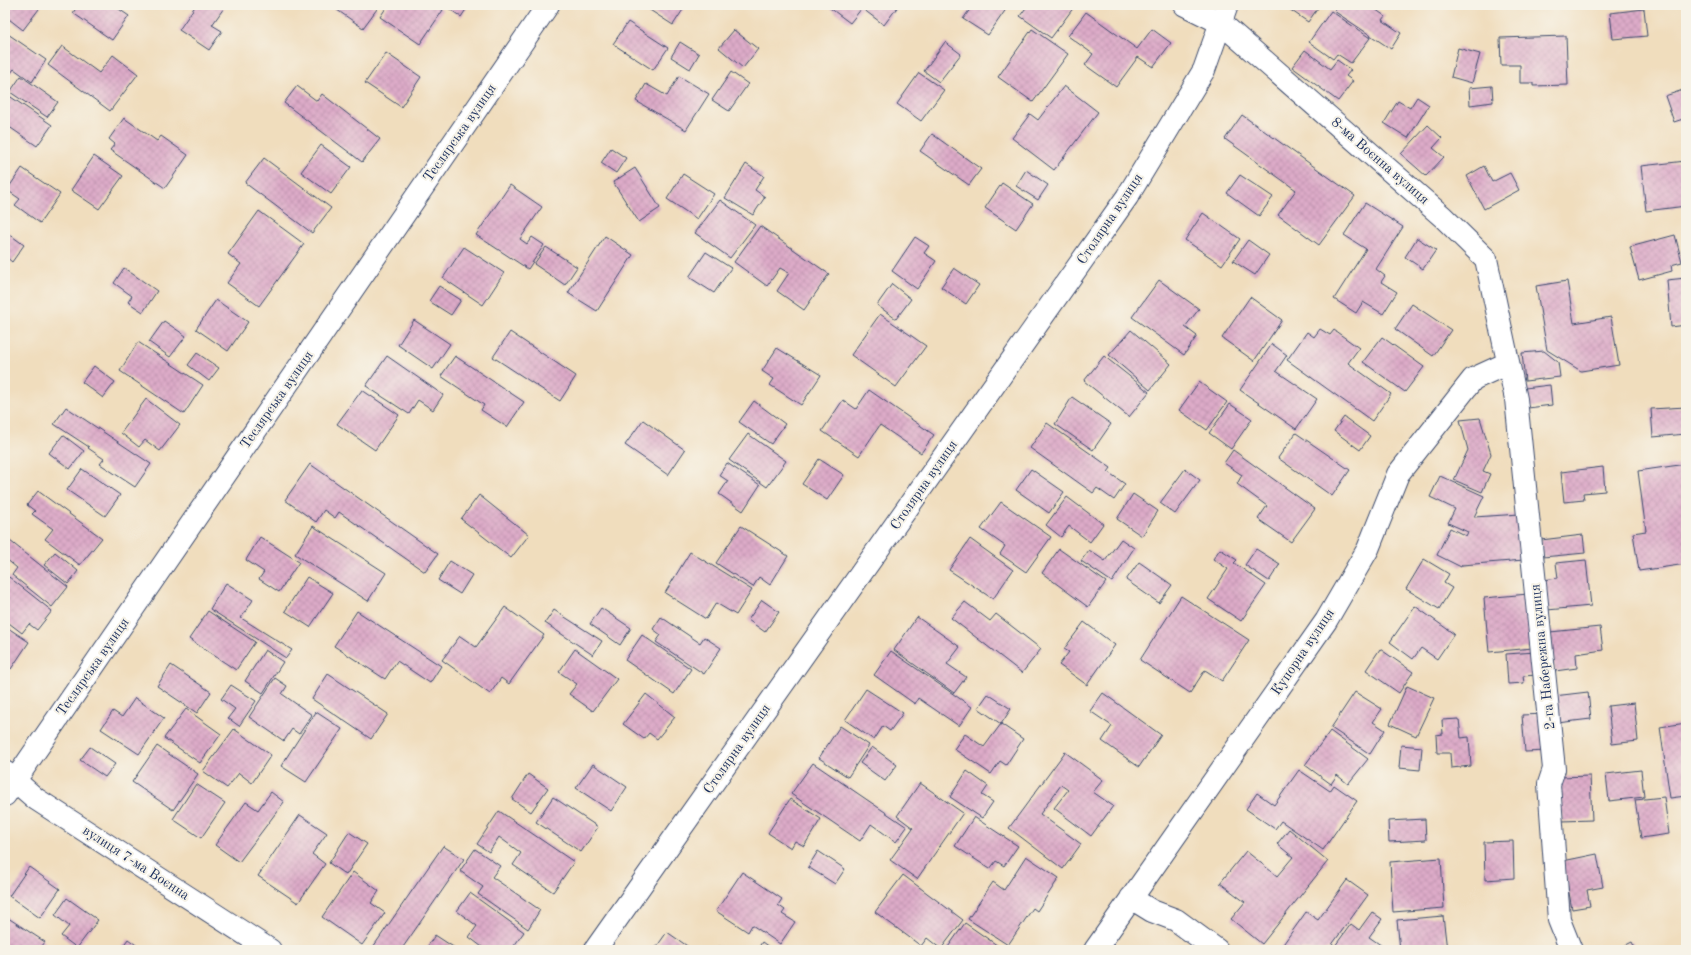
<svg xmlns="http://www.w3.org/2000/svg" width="1691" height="955" font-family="'Old Standard TT',serif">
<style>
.building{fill:url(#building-cross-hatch)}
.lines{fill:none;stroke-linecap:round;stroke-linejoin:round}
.minor-casing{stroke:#3b496c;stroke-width:24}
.minor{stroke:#fff;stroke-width:22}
.labels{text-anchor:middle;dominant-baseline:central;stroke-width:4;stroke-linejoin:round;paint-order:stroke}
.street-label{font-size:14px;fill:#1b2f5e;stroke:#f7f3e8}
</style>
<defs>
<pattern id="building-cross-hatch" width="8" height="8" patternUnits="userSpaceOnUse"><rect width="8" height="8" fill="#ddabc8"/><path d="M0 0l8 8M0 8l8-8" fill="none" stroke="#bd93ae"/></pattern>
</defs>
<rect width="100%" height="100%" fill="#f7f3e8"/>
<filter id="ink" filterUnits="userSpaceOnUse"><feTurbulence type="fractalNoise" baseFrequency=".025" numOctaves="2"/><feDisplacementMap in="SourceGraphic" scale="8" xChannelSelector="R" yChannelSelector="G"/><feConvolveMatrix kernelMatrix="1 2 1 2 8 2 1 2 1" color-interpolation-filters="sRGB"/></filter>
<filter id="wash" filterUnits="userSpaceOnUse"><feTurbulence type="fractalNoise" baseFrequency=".012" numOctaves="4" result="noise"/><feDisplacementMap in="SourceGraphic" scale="16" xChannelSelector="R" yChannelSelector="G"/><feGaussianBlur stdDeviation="0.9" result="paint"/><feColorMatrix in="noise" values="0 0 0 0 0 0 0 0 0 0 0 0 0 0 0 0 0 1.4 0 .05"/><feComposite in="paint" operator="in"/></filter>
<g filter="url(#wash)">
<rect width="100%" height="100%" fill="#f0ddbd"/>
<g id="blocks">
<!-- building -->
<path class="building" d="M5 5H42L23 30 5 16Z
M78 5H113L129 16 112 40 73 13Z
M196 5H226L212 25 222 31 209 50 179 30Z
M330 5H371L377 9 363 28Z
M388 5H435L443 10 420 44 380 17Z
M444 5H469L461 17Z
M642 5H686L673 25Z
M826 5H858L862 8 850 23Z
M865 5H899L884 25 863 9Z
M973 5H1009L988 35 963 19Z
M1028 5H1071L1074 7 1051 38 1020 16Z
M1288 5H1320L1308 22 1286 7Z
M1339 5H1369L1385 16 1382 20 1401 33 1391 49 1334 11Z
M1644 9 1647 36 1613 39 1610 13Z
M1331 11 1370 38 1351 63 1337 54 1333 59 1309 42Z
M1086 12 1137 49 1152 29 1171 43 1153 67 1138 57 1116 87 1085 65 1093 54 1068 36Z
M628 22 668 48 653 70 613 44Z
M1032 29 1068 54 1033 102 998 77Z
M734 30 758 49 743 68 719 48Z
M5 32 46 60 32 82 14 69 11 73 5 69Z
M1566 36 1568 85 1533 86V83H1520V65H1501L1500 38Z
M680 42 699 54 690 69 671 57Z
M945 42 961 54 939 82 924 71Z
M62 46 99 73 113 55 138 74 110 111 48 65Z
M1458 48 1480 54 1472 83 1451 77Z
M1305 50 1330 69 1337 60 1351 70 1346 76 1353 81 1338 101 1292 67Z
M386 53 421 77 401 107 365 83Z
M731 72 748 84 729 111 712 100Z
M919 73 944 90 921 121 897 104Z
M21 76 58 102 47 117 10 92Z
M679 76 709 94 686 130 636 101 646 84 667 96Z
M297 86 317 101 322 94 380 139 362 162 284 103Z
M1064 86 1098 112 1054 170 1012 138 1030 114 1038 120Z
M1492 86 1493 102 1470 105 1469 88Z
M1686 89V118L1674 122 1665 96Z
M5 93 52 125 37 146 5 124Z
M1417 97 1429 105 1408 138 1384 123 1398 101 1410 108Z
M1242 115 1355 196 1319 245 1278 215 1296 190 1225 139Z
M124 118 157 141 161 136 188 155 165 188 110 150 115 144 109 139Z
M1428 125 1442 138 1433 148 1444 157 1426 176 1401 154Z
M932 134 981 169 969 185 920 151Z
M321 145 351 167 331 194 301 172Z
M611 148 626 158 616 173 601 163Z
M94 156 123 176 99 209 71 190Z
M264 158 331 208 312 233 245 183Z
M1686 161V206L1646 211 1641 166Z
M746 164 764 176 755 190 765 197 753 215 725 198Z
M1484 166 1492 182 1510 173 1519 190 1484 209 1467 176Z
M22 168 60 194 40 223 15 205 20 199 7 190Z
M635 168 660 208 639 222 613 182Z
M1026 170 1048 185 1038 200 1016 186Z
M683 174 714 194 697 219 667 199Z
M1240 175 1273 197 1259 216 1227 193Z
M1002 183 1033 204 1016 229 985 208Z
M510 185 542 207 520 239 527 244 532 237 544 245 528 269 476 235Z
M720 200 755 225 730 258 695 233Z
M1365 203 1403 227 1376 269 1385 276 1381 282 1397 292 1383 314 1363 302 1356 313 1334 299 1366 249 1344 235Z
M259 211 304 244 259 306 227 283 241 264 228 254Z
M1203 213 1240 239 1222 265 1185 240Z
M760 226 829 274 804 310 777 291 789 273 780 268 767 286 734 262Z
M5 231 24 245 12 262 5 256Z
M1675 235 1682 262 1671 265 1672 271 1639 280 1630 247Z
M605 236 633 255 597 311 568 293Z
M915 237 929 246 924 253 936 261 917 289 892 271Z
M1417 238 1436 250 1423 269 1405 257Z
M1248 240 1269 255 1255 275 1233 261Z
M464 247 504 273 483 305 443 278Z
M546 247 577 267 565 285 534 264Z
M706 252 731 268 714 293 689 277Z
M124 268 157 291 143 312 128 302 132 296 114 283Z
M954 268 979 285 966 304 941 287Z
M1686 278V325L1671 327 1667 280Z
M1159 280 1199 309 1185 327 1197 336 1184 355 1132 317Z
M1567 281 1574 323 1611 317 1619 365 1581 371 1547 350 1536 286Z
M892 284 911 299 896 319 877 305Z
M439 286 461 300 451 315 429 301Z
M1250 297 1282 320 1254 361 1222 338Z
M216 300 248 322 228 351 196 329Z
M1412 304 1451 330 1433 356 1395 329Z
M880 314 926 346 896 387 851 355Z
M414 320 450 344 433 369 398 345Z
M164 321 186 336 170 357 149 342Z
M1320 329 1330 335 1334 330 1359 348 1348 363 1391 394 1372 421 1287 360 1307 332 1314 337Z
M1131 330 1171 364 1150 390 1109 355Z
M510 332 576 376 560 401 493 357Z
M1382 337 1424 367 1405 392 1363 362Z
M138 342 203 385 184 414 120 371Z
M1272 344 1287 355 1276 371 1317 399 1296 429 1240 390Z
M777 348 821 375 801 405 770 385 774 379 762 371Z
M1544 351 1558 362 1560 377 1525 381 1522 353Z
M197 353 219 368 209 381 188 365Z
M387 356 443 395 433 410 418 400 409 414 366 386Z
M455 356 524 402 507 427 481 410 484 405 441 376Z
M1104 356 1149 392 1129 417 1084 381Z
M94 366 115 382 103 398 82 382Z
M1199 382 1227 402 1207 430 1179 410Z
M1550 385 1552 405 1528 408 1525 388Z
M362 390 399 415 375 450 337 424Z
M869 390 934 435 921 453 880 425 859 456 822 431 843 400 856 409Z
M1072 397 1111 424 1093 450 1055 424Z
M146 399 180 425 160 451 145 440 139 447 121 433Z
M754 401 785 424 771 444 739 422Z
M1230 404 1252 419 1231 449 1209 433Z
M66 407 151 464 135 487 100 464 104 459 88 448 89 447 54 424Z
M1686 407V434L1653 437 1651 409Z
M1344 417 1370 436 1360 450 1334 431Z
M1480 418 1491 454 1483 471 1490 474 1482 492 1454 480 1468 450 1460 420Z
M643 420 685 450 668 475 625 445Z
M1047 423 1111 468 1108 472 1125 484 1114 500 1097 488 1093 493 1030 448Z
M1296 433 1350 470 1332 496 1278 458Z
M748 434 786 461 767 487 729 460Z
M63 435 84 451 70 469 49 453Z
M1233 450 1315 509 1291 542 1258 519 1267 506 1237 484 1242 475 1224 463Z
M819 459 844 475 827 500 802 484Z
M727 463 760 485 743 511 719 494 728 481 719 475Z
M310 464 438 554 425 572 339 512 335 518 324 510 316 522 285 500Z
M1686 464V564L1639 571 1633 533 1646 531 1638 471Z
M1603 467 1605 491 1583 493 1584 500 1564 502 1561 472Z
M82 469 120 495 105 516 67 490Z
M1031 469 1064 492 1049 513 1016 490Z
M1185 469 1200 480 1175 514 1160 503Z
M1440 476 1484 496 1474 517 1520 514 1524 560 1462 565 1461 567 1437 555 1450 528 1466 536 1468 532 1448 523 1455 509 1430 497Z
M38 491 102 538 80 565 45 539 53 529 32 514 35 511 27 505Z
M1133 494 1158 511 1142 536 1117 519Z
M479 495 529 535 511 558 461 519Z
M1067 497 1103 524 1090 542 1069 526 1061 537 1046 525Z
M1001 502 1051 537 1026 572 1000 554 1005 546 981 529Z
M313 526 386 573 368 601 295 554Z
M741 526 788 556 770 585 759 577 753 587 716 563Z
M1583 535 1585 553 1543 557 1541 540Z
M5 537 68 587 52 607 12 575 17 568 5 558Z
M260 537 299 562 279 592 259 579 264 572 246 560Z
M970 539 1013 570 993 599 949 570Z
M1121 539 1134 548 1112 582 1081 561 1089 550 1105 561Z
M1059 549 1106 582 1088 607 1042 573Z
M1220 549 1237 560 1234 563 1266 585 1241 621 1208 599 1228 569 1213 559Z
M1256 549 1280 564 1269 581 1245 565Z
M55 552 78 571 68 584 44 565Z
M690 552 752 590 736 615 716 603 706 619 665 593Z
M1424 559 1449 574 1444 583 1452 588 1439 609 1406 589Z
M1586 560 1591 606 1547 610 1543 580 1558 578 1556 563Z
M450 561 472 575 460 594 438 580Z
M1139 562 1172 585 1159 603 1126 580Z
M9 577 52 611 37 630 29 624 22 633 5 620V582Z
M307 577 333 593 310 627 285 611Z
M226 583 253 600 241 618 292 650 286 658 210 609Z
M1528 594 1533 648 1489 652 1484 598Z
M1181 596 1249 640 1222 681 1205 670 1190 693 1140 660Z
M762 600 779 612 765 632 748 620Z
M965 602 990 621 996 614 1041 649 1022 673 951 618Z
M1415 606 1454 634 1437 659 1421 648 1413 659 1390 642Z
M505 607 544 635 509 684 501 678 490 694 442 660 460 636 476 647Z
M601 608 631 628 620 645 590 624Z
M554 610 602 641 593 655 545 623Z
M208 611 255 642 236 670 189 639Z
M357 611 441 666 430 683 397 661 385 679 334 646Z
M661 617 700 643 704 637 721 648 704 674 656 642 661 635 653 629Z
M917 617 960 647 947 664 966 677 954 693 894 650Z
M1084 622 1115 645 1087 685 1059 665 1069 652 1064 649Z
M5 626 29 642 11 669 5 665Z
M1600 627 1603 650 1576 654 1577 668 1555 671 1550 632Z
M642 635 691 669 674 694 625 660Z
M575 649 617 679 593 711 569 694 577 684 559 672Z
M1380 649 1413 672 1399 693 1366 670Z
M265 650 283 662 263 693 245 681Z
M891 651 972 707 959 726 918 698 915 704 874 675Z
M1536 652 1537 675 1523 676 1524 683 1508 684 1506 654Z
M171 665 211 692 197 713 157 686Z
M328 674 388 714 371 739 312 699Z
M275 678 287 686 282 694 312 715 299 734 292 729 284 741 249 717Z
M231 685 256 701 239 726 228 718 235 709 221 699Z
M1407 686 1434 698 1416 736 1390 724Z
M866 689 903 713 890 731 883 726 874 740 845 720Z
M1355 692 1382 709 1373 722 1385 730 1370 754 1331 728Z
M1588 692 1591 719 1557 723 1554 696Z
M1103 693 1161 735 1139 767 1102 741 1112 726 1090 711Z
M646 694 675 717 657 739 649 733 644 739 623 724Z
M988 694 1011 709 1001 724 978 708Z
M135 698 164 718 139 754 101 729 113 711 122 717Z
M1634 703 1638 741 1612 744 1608 706Z
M186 709 221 734 200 763 164 738Z
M316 712 342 729 306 782 281 766Z
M1544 714 1547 751 1525 752 1522 715Z
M1459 719 1461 738 1469 737 1471 766 1451 768 1450 753H1437L1436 735 1443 734 1442 720Z
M1686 723V796L1670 798 1660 727Z
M1001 724 1023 739 1006 765 1000 761 991 774 954 749 965 734 984 747Z
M840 726 869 745 848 777 819 758Z
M234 729 271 755 252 783 239 773 227 788 203 771Z
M1330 731 1368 759 1348 784 1337 775 1331 784 1305 765Z
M1401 745 1422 747 1420 770 1399 768Z
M157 746 198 774 173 810 132 782Z
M90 747 115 764 105 777 80 760Z
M872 747 897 765 885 781 860 763Z
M1065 752 1103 780 1093 792 1113 806 1091 836 1054 808 1068 790 1061 785 1040 814 1081 844 1063 869 1009 828Z
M813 763 907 827 896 842 871 824 860 841 791 794Z
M593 764 627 787 611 811 576 788Z
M1299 770 1330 791 1334 785 1357 801 1323 850 1281 821 1275 829 1246 809 1257 793 1274 805Z
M1641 770 1644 797 1609 801 1606 774Z
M967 771 988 786 982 795 993 802 982 818 950 797Z
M528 774 548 788 531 812 512 799Z
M1590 776 1592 820 1562 821 1560 777Z
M920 783 963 813 917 879 890 860 913 828 897 816Z
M196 784 225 803 201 838 173 819Z
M271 792 284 802 239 862 215 845 246 802 258 810Z
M553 797 598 827 581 852 536 822Z
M1664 797 1669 834 1641 838 1635 800Z
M790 799 821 819 804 846 795 841 791 848 768 833Z
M499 811 574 862 553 892 513 865 521 853 499 837 489 852 477 844Z
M300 815 327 833 312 854 325 864 298 903 258 876Z
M974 817 1018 846 1004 866 996 861 990 869 955 846Z
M1425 819 1426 840 1389 842 1388 821Z
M1289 829 1328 861 1262 944 1231 919 1245 902 1220 883 1246 851 1277 876 1293 857 1277 844Z
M349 832 367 844 346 875 329 863Z
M1513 841 1514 878 1485 880 1484 842Z
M443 846 464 859 401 950H371Z
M475 849 500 866 492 877 540 910 528 929 478 894 483 887 460 871Z
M818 851 845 869 835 884 808 867Z
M1597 854 1603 887 1587 890 1590 906 1572 909 1563 861Z
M1026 856 1059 878 1037 911 1033 908 1008 945 968 919 993 882 1004 890Z
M1441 858 1444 908 1393 912 1390 862Z
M29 867 60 889 40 918 9 896Z
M353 872 379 891 371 903 385 913 362 945 322 917Z
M742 872 782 899 778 905 785 910 782 914 795 922 780 944 752 925 748 932 716 911Z
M903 875 963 920 941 949 927 938 921 946 875 912Z
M1347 880 1368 895 1328 950H1279L1306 912 1318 920Z
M470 893 524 932 511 950H486L469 937 477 926 457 911Z
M67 898 98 920 77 948 61 936 69 926 55 915Z
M1372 912 1382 919 1369 937 1388 950H1332L1351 924 1359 930Z
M5 916 45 942 39 950H5Z
M1443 916 1447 950H1400L1397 920Z
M965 923 1004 950H946Z
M667 932 693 950 655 949Z
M435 935 458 950H425Z
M128 939 143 950H120Z
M762 942 773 950H757Z
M1632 942 1636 950H1616Z
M719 946 725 950H716Z"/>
</g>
</g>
<g filter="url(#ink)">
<use href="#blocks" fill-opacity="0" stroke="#3b496c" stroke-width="1"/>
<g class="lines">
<!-- minor casing -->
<g class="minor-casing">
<path id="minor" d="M1185 5 1221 23 1443 217 1486 259 1516 399 1554 769 1549 784 1559 920 1571 950
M5 772 36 799 270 950
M5 795 548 5
M1131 898 1152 911 1176 920 1217 950
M595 950 1127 197 1204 70 1227 5
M1095 950 1326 621 1368 549 1398 474 1473 379 1508 363"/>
</g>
<!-- minor -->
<use href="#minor" class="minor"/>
</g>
</g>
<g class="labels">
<!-- street labels -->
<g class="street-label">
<text transform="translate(460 133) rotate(-55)">Теслярська вулиця</text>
<text transform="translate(1380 161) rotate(41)">8-ма Воєнна вулиця</text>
<text transform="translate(1110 219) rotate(-56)">Столярна вулиця</text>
<text transform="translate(277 400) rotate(-55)">Теслярська вулиця</text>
<text transform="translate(924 485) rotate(-55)">Столярна вулиця</text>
<text transform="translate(1303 652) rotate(-56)">Купорна вулиця</text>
<text transform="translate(1543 657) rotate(-96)">2-га Набережна вулиця</text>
<text transform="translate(93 667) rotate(-55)">Теслярська вулиця</text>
<text transform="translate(737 749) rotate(-55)">Столярна вулиця</text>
<text transform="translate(136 863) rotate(33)">вулиця 7-ма Воєнна</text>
</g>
</g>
<!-- margin -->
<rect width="1691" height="955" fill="none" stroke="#f7f3e8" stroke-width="20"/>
</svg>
